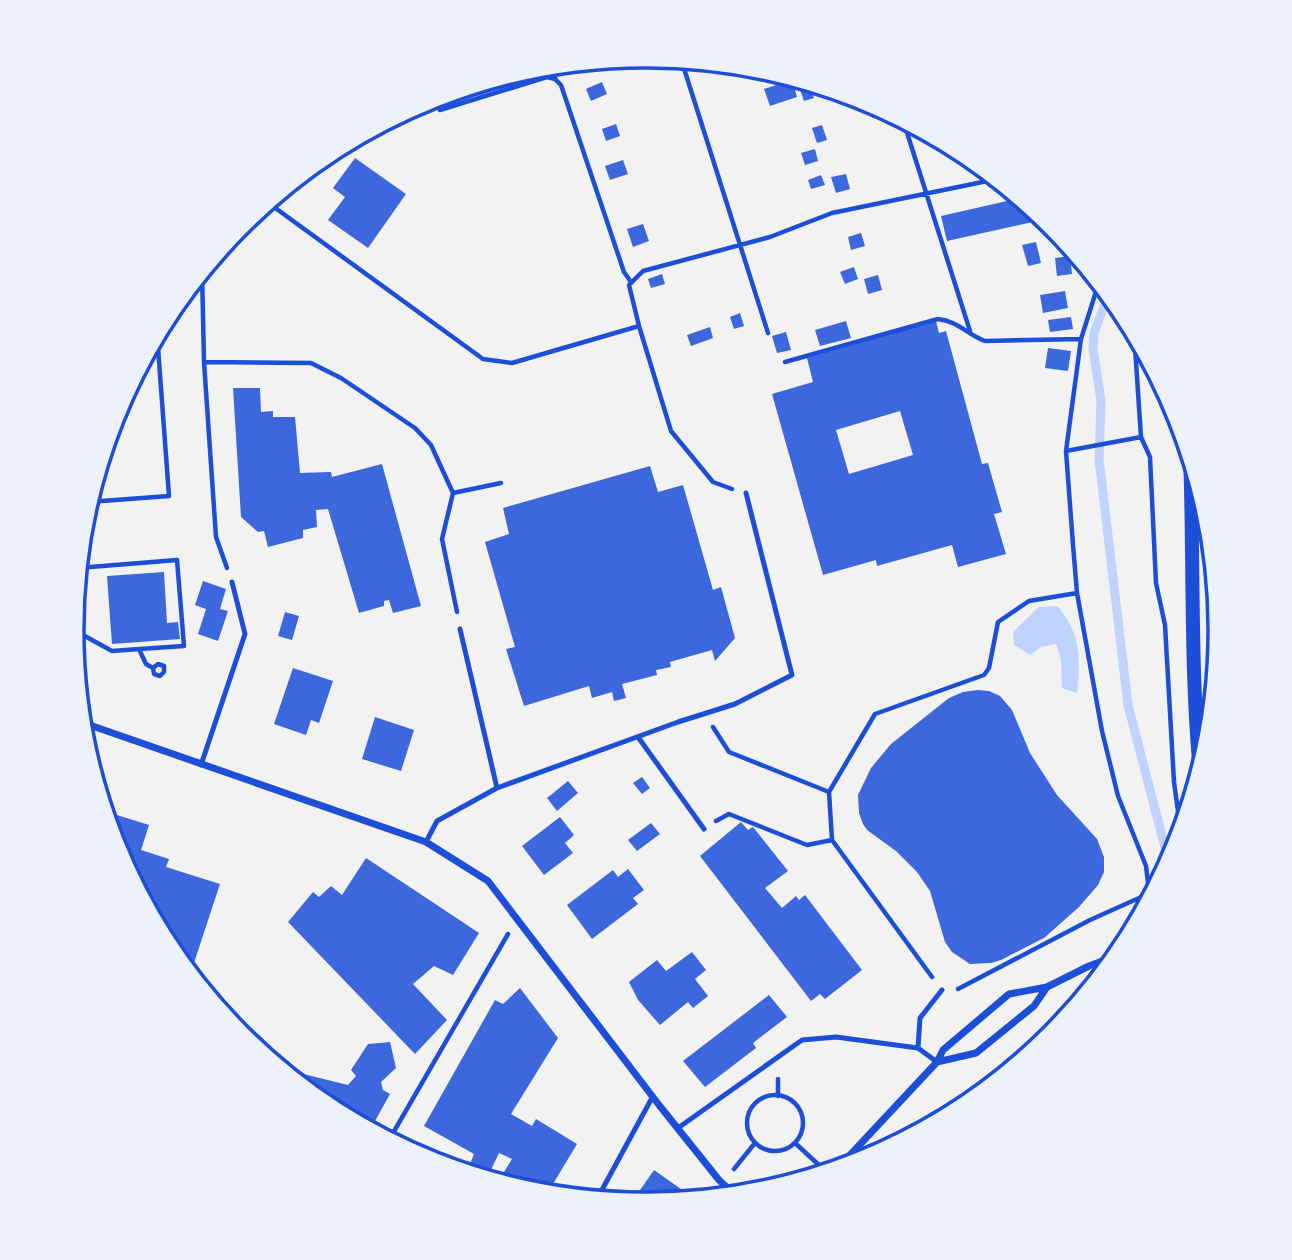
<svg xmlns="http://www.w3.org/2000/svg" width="1292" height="1260" font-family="'Work Sans',sans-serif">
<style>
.water{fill:#bfd3fe}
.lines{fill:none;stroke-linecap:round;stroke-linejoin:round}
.stream{stroke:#bfd3fe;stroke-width:9}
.building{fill:#3d67dc;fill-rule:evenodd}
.path{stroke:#1d4ed8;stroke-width:4.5}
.service{stroke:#1d4ed8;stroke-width:5}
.minor{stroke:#1d4ed8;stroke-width:7}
.secondary{stroke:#1d4ed8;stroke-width:14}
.rim{fill:none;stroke:#1d4ed8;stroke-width:3.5}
</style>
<rect width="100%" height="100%" fill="#f2f2f2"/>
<!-- water -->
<path class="water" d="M1057 606C1081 633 1081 659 1077 693L1062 688 1061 660 1056 644 1041 647 1030 655 1014 645 1013 632 1039 607Z"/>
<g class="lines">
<!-- stream -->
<path class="stream" d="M1109 293 1094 333 1093 348 1101 401 1099 459 1128 705 1169 863"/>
</g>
<!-- building -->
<path class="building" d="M792 80 797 97 770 106 764 89Z
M602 82 607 94 591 101 586 89Z
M806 82 809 83 814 98 804 101 798 84Z
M616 124 620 136 606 141 602 129Z
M822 125 827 140 817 143 812 128Z
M815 149 818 161 805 165 801 153Z
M355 158 406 194 368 248 328 220 345 197 333 188Z
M623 160 628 174 610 180 605 166Z
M846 174 850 189 836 193 831 177Z
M821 175 825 185 811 189 808 180Z
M1020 198 1046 219 947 241 941 216Z
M643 224 649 241 633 247 627 229Z
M861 233 865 246 851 250 848 237Z
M1036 242 1041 263 1028 266 1022 245Z
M1070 256 1072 274 1057 276 1055 258Z
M854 267 858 279 845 284 840 272Z
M662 274 665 284 651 288 648 279Z
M878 275 882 290 868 294 864 279Z
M1065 291 1068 308 1043 313 1040 295Z
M740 313 744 326 734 329 730 317Z
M1071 317 1073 329 1050 332 1048 320Z
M846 321 851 338 820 346 815 330Z
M936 321 939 333 946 331 982 464 988 463 1002 512 994 514 1006 554 958 567 952 545 877 566 876 560 823 575 772 394 813 382 807 358ZM900 411 913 455 849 474 836 430Z
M710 327 713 338 691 346 687 335Z
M786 332 791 350 777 353 772 336Z
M1048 348 1071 351 1068 371 1045 368Z
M233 388H260L261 412 273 411V417H295L300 473 331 472 332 477 382 464 421 606 393 613 389 600 384 601V606L359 613 328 509 316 510 317 527 303 530V538L268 547 264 531 258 532 241 517Z
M650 466 658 492 683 485 713 590 721 587 735 638 715 661 712 650 670 662 671 667 656 670 657 675 622 684 626 698 614 701 612 692 592 698 589 686 524 706 506 649 515 647 485 542 509 534 503 508Z
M164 572 167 623 178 622 180 639 112 644 107 576Z
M203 581 226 589 220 609 228 611 218 641 198 634 206 609 195 605Z
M285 612 299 616 292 640 278 636Z
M293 668 333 681 319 723 311 720 306 735 274 724Z
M978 690 989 691 1000 696 1012 710 1030 753 1057 795 1097 839 1104 857V872L1098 885 1079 907 1044 938 1001 960 991 963 970 964 952 952 945 942 930 891 917 872 896 851 867 830 863 824 859 813 858 795 871 768 891 744 949 698 963 692Z
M375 717 414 730 401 771 362 759Z
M642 777 650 788 642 794 633 783Z
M568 781 578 793 557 811 547 798Z
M104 811 149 825 141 850 169 859 166 867 220 884 190 975 169 949 116 849Z
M560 817 574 835 565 843 573 853 544 875 522 846Z
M741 822 748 830 753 827 788 871 765 888 782 908 796 896 799 900 805 895 862 970 825 999 820 994 811 1001 700 856Z
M651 823 660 834 637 851 628 840Z
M366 858 479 933 453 975 434 966 413 984 447 1020 415 1054 288 922 313 892 319 897 331 886 342 895Z
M628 869 644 890 633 898 638 904 592 939 567 905 613 870 618 877Z
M692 952 706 970 695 979 708 996 693 1008 688 1002 660 1025 638 1000 629 982 657 960 666 971Z
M520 988 558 1038 511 1114 532 1126 536 1119 577 1144 547 1194 534 1193 508 1185 499 1180 512 1159 499 1153 490 1172 470 1164 474 1154 424 1126 495 1000 503 1004Z
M769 995 787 1017 753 1043 756 1048 705 1087 683 1061Z
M390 1042 396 1068 381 1082 383 1090 390 1094 370 1130 327 1107 279 1068 348 1085 356 1076 351 1070 368 1044Z
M654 1170 688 1194 683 1200 646 1204 631 1203Z"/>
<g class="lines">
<!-- path -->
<path class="path" d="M681 59 768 333
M555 79 556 65
M440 110 547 77 555 79 561 85 624 272 631 282
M903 120 970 331
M267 202 483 359 512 363 639 326
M202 271 204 362 216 537 227 568
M1099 282 1081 339 1066 451 1073 545 1077 593 1102 731 1118 796 1146 866 1150 899
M1134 332 1141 437 1150 457 1156 583 1165 625 1174 782 1181 833
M204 362 311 363 341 378 415 428 431 445 453 493
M785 362 938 319C958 321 968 335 985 341L1081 339
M1066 451 1141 437
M732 489 713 482 671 431 639 326 629 285 643 271 770 237 832 213 997 179
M88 502 169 496 157 334
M78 568 177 560 184 646 139 649
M457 612 442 539 453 493 501 483
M72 629 112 651 139 649 146 664 153 668 154 674 160 676 164 672V666L158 664 153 668
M713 727 729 752 829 792 832 840 932 977
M90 764 95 746
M829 792 875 714 984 675 989 668 998 622 1029 601 1077 593
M716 821 729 814 807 845 832 840
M958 989 1090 920 1148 894
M778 1079V1096
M747 1123a28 28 0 1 1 56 0a28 28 0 1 1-56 0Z
M389 1140 508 934
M795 1143 820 1166
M734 1169 755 1143"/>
<!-- service -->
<path class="service" d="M460 629 497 788
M638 737 704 829
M201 765 245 634 232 582
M426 842 437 821 497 788 678 722 735 704 792 675 746 493
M918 1048 920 1018 942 990
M678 1128 802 1040 836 1037 918 1048 937 1062
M597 1199 653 1096"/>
<!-- minor -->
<path class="minor" d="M81 722 426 842 488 881 659 1105 719 1180 735 1195
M937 1062 976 1053 1034 1006 1047 987
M837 1169 937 1062 943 1050 1009 994 1047 987 1089 966 1118 955"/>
<!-- secondary -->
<path class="secondary" d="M1190 454C1194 560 1190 667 1200 772"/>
</g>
<!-- crop -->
<path d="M0 0H1292V1260H0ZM84 630a562 562 0 1 1 1124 0a562 562 0 1 1-1124 0Z" fill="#edf1fc" fill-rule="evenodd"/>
<path class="rim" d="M84 630a562 562 0 1 1 1124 0a562 562 0 1 1-1124 0Z"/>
</svg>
